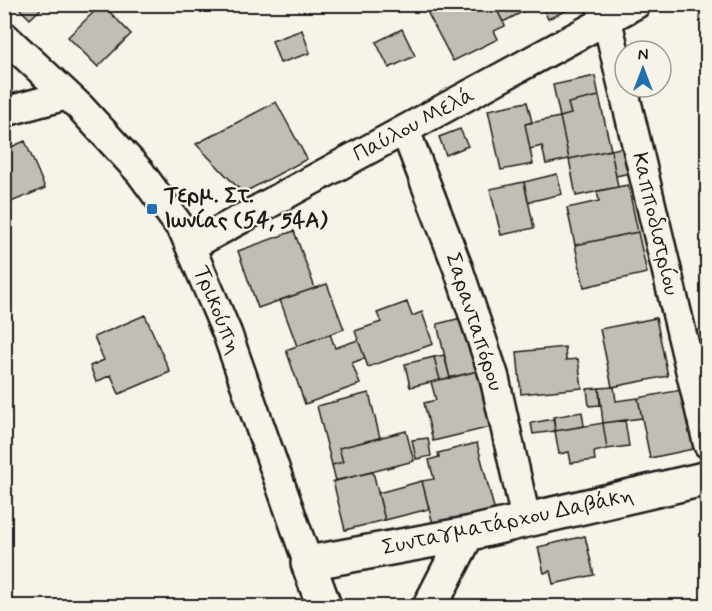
<svg xmlns="http://www.w3.org/2000/svg" width="712" height="611" font-family="Mynerve,sans-serif">
<style>
.building{fill:#c0beb5;stroke:#1c1c1c;stroke-width:1.5}
.lines{fill:none;stroke-linecap:round;stroke-linejoin:round}
.street-casing{stroke:#1c1c1c;stroke-width:33}
.secondary-casing{stroke:#1c1c1c;stroke-width:38}
.street{stroke:#f7f3e8;stroke-width:28}
.secondary{stroke:#f7f3e8;stroke-width:33}
.poi-dot{fill:#1f6fb2;stroke:#f7f3e8;stroke-width:2}
.labels{text-anchor:middle;dominant-baseline:central;stroke-width:4.5;stroke-linejoin:round;paint-order:stroke}
.street-label{font-size:22px;fill:#1c1c1c;stroke:#f7f3e8}
.poi-label{font-size:22px;font-weight:bold;fill:#1c1c1c;stroke:#f7f3e8;text-anchor:start}
</style>
<rect width="100%" height="100%" fill="#f7f3e8"/>
<filter id="ink" filterUnits="userSpaceOnUse"><feTurbulence type="fractalNoise" baseFrequency=".0167" numOctaves="2"/><feDisplacementMap in="SourceGraphic" scale="12" xChannelSelector="R" yChannelSelector="G"/><feConvolveMatrix kernelMatrix="1 2 1 2 8 2 1 2 1" color-interpolation-filters="sRGB"/></filter>
<g filter="url(#ink)">
<!-- building -->
<path class="building" d="M15 4H46L30 19Z
M102 4 131 34 98 67 68 37Z
M423 4H494L505 26 494 31 498 39 453 61Z
M499 4H536V5L503 22 495 6Z
M541 4H580L548 19Z
M402 29 415 56 389 68 376 42Z
M302 30 310 53 280 63 272 41Z
M595 76 599 96 568 103 571 114 560 117 553 85Z
M599 96 611 150 569 159 560 117 571 114 568 103Z
M276 102 307 159 243 193 196 144Z
M527 102 532 122 525 124 533 164 501 170 488 110Z
M560 117 569 159 546 164 542 146 530 149 525 124Z
M460 129 468 146 446 155 439 137Z
M25 141 45 188 4 205V150Z
M625 147 630 173 616 176 611 150Z
M611 150 618 187 576 196 569 159Z
M557 174 562 194 528 202 524 182Z
M524 182 534 228 501 235 490 189Z
M628 185 638 232 575 245 567 208 599 201 597 191Z
M294 231 315 288 258 308 238 251Z
M638 232 647 273 584 287 575 245Z
M327 284 344 329 297 346 280 300Z
M407 302 412 316 422 312 433 344 368 367 355 331 381 322 377 313Z
M145 315 170 372 119 394 111 375 96 382 90 366 104 360 94 337Z
M469 316 482 370 450 378 437 324Z
M656 318 668 376 612 387 600 329Z
M330 334 335 348 358 340 365 358 352 363 360 384 305 404 286 350Z
M565 347 566 360 578 359 582 388 521 394 517 352Z
M444 355 450 378 440 380 434 357Z
M434 357 440 380 410 387 405 364Z
M478 371 491 427 433 441 424 403 436 400 431 382Z
M614 387 616 401 638 398 642 418 603 423 599 388Z
M599 388 600 405 589 406 587 389Z
M686 389 698 448 650 458 638 398Z
M369 393 380 438 339 448 343 462 332 465 317 406Z
M582 412 584 426 555 431 553 417Z
M554 419 555 431 533 434 531 423Z
M625 420 629 446 607 449 603 423Z
M603 423 607 449 594 452 595 460 571 463 569 452 559 454 555 431Z
M406 431 414 461 336 481 332 465 343 462 339 448Z
M428 438 431 456 416 459 412 440Z
M477 443 495 512 434 528 422 481 434 479 429 460 439 457 438 453Z
M373 472 385 520 345 530 333 481Z
M422 481 429 509 385 520 378 493Z
M585 536 594 575 553 584 550 571 544 573 538 547Z
M549 600 551 606H527V604Z"/>
<g class="lines">
<!-- street casing -->
<g class="street-casing">
<path id="street" d="M600 4 607 20 708 444
M4 36 80 107 140 172 184 232 227 333 308 563
M4 112 67 95
M405 130 458 268 494 376 526 520
M191 246 636 4"/>
</g>
<!-- secondary casing -->
<g class="secondary-casing">
<path id="secondary" d="M324 606 308 563 467 534 708 478
M430 606 467 534"/>
</g>
<!-- street -->
<use href="#street" class="street"/>
<!-- secondary -->
<use href="#secondary" class="secondary"/>
</g>
</g>
<!-- markers -->
<rect class="poi-dot" x="146" y="203" width="12" height="12" rx="3"/>
<g class="labels">
<!-- street labels -->
<g class="street-label">
<text transform="translate(414 125) rotate(-28)">Παύλου Μελά</text>
<text transform="translate(655 224) rotate(77)">Καπποδιστρίου</text>
<text transform="translate(217 310) rotate(68)">Τρικούπη</text>
<text transform="translate(474 322) rotate(72)">Σαρανταπόρου</text>
<text transform="translate(508 522) rotate(-12)">Συνταγματάρχου Δαβάκη</text>
</g>
<!-- poi labels -->
<g class="poi-label">
<text x="164" y="196">Τερμ. Στ.<tspan x="164" dy="25">Ιωνίας (54, 54Α)</tspan></text>
</g>
</g>
<!-- margin -->
<rect width="712" height="611" fill="none" stroke="#f7f3e8" stroke-width="24"/>
<rect x="12" y="12" width="688" height="587" fill="none" stroke="#1c1c1c" stroke-width="2" filter="url(#ink)"/>
<!-- north arrow -->
<g transform="translate(643 69)"><circle r="28" fill="#f7f3e8" stroke="#9f9d96" stroke-width="1.5"/>
<path d="M0-4.5L10 22L0 15L-10 22Z" fill="#1f6fb2"/>
<text y="-9" font-size="16" font-weight="bold" text-anchor="middle" fill="#1c1c1c">N</text>
</g>
</svg>
